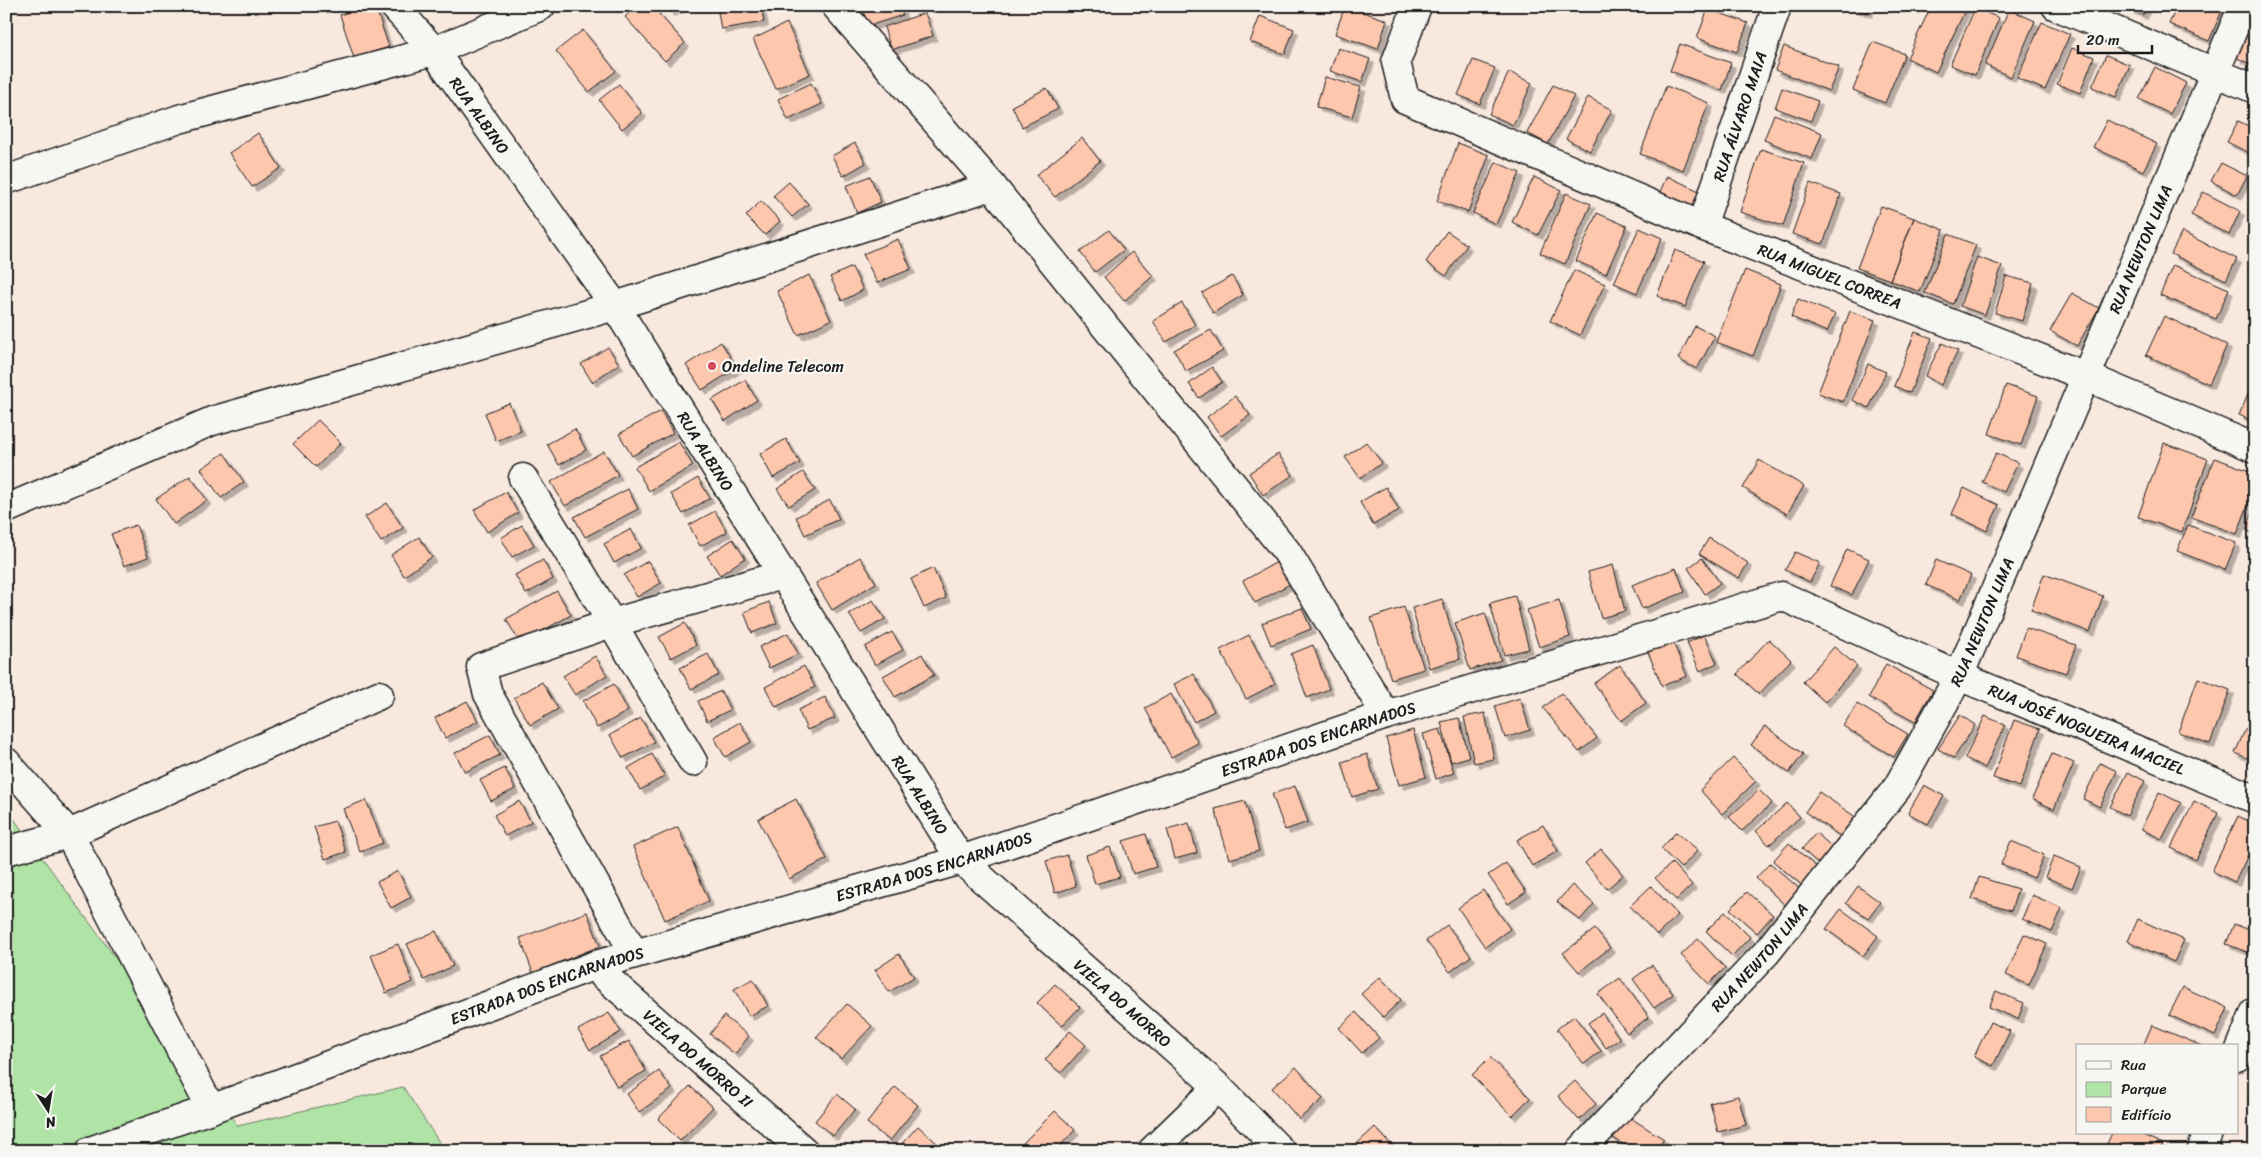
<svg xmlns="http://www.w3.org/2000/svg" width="2261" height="1157" font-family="Sriracha,sans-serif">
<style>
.green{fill:#afe4a6;stroke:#668061}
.building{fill:#fdc7ae;stroke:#1c1c1c;filter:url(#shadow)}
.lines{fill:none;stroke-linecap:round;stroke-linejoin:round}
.minor-casing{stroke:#1c1c1c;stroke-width:31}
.minor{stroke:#f6f6f2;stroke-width:28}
.poi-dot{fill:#d1495b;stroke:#f6f6f2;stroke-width:2}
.labels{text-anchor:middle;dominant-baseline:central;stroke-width:4.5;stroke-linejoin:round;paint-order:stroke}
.street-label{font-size:16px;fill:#1c1c1c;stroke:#f6f6f2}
.poi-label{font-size:16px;fill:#1c1c1c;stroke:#f6f6f2;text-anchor:start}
</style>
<defs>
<filter id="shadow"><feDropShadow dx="4.5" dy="4.5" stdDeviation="0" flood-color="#0004"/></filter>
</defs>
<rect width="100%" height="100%" fill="#f8e8de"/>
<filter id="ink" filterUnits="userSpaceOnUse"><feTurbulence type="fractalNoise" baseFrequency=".02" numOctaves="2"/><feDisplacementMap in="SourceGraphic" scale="10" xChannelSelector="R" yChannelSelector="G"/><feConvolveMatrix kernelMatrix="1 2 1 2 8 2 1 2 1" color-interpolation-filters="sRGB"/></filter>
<g filter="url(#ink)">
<!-- green -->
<path class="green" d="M6 808 238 1126 403 1087 445 1151H6Z"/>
<!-- building -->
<path class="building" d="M365 6H375L389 47 354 58 340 15Z
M636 6H652L685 43 665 61 625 17Z
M667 6H684L669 12Z
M717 6H761L764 22 721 29Z
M862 6H900L903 15 868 26Z
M1345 6 1387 20 1378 49 1335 34Z
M1848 6H1870L1868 13Z
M1931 6H1967L1936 72 1907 58Z
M2122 6H2146L2143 15Z
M2177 6H2224L2209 41 2169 24Z
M1975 8 1999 18 1975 75 1950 65Z
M1708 9 1748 23 1737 52 1697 38Z
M2009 9 2035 21 2011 77 1985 65Z
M925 13 933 36 891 50 884 27Z
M1260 16 1294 29 1285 54 1250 42Z
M2042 22 2070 34 2045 90 2017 78Z
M787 23 810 74 776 89 753 39Z
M583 30 616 71 589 92 556 51Z
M2247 35 2255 39V66L2237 58Z
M1873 42 1905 54 1885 103 1853 90Z
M1680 44 1731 63 1722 90 1670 71Z
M1784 46 1839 67 1829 91 1775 70Z
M1338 48 1370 59 1362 82 1330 71Z
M2072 48 2094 57 2080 93 2057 84Z
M2106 55 2130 65 2116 97 2092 87Z
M1473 60 1495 68 1480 104 1458 95Z
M2155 67 2186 83 2170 114 2139 99Z
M1509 72 1532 83 1513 125 1489 114Z
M1325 77 1361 87 1352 117 1316 107Z
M811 83 822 104 788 120 778 99Z
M619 84 642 113 622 129 599 100Z
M1553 85 1574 96 1548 144 1527 133Z
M1666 86 1709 103 1683 170 1640 154Z
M1047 88 1058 109 1022 127 1012 106Z
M1782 88 1818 101 1811 121 1775 108Z
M1588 97 1612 110 1590 151 1566 139Z
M1774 114 1822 133 1812 159 1764 140Z
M2107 120 2157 144 2143 171 2093 147Z
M2238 121 2255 129V151L2253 155 2227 142Z
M258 133 281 168 252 187 229 153Z
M1082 138 1100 161 1055 197 1036 175Z
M855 143 866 163 843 176 832 156Z
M1458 143 1489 155 1468 212 1437 201Z
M1761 149 1804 163 1783 226 1740 212Z
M1496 162 1520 173 1496 224 1473 213Z
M2221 163 2247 176 2237 195 2211 181Z
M870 176 881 202 857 213 846 186Z
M1667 176 1699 191 1691 209 1659 194Z
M1534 177 1561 190 1538 235 1512 222Z
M789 182 808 204 792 217 773 196Z
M1810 183 1841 194 1823 244 1792 234Z
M2203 192 2240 211 2229 235 2191 215Z
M1566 193 1591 204 1565 264 1540 253Z
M761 201 780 221 765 235 746 216Z
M1881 206 1914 218 1890 280 1857 268Z
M1597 213 1627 226 1606 274 1576 261Z
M1914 218 1944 230 1920 292 1890 280Z
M1639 228 1662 238 1637 293 1614 283Z
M1109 230 1124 250 1095 272 1080 252Z
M1447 231 1467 245 1446 276 1426 262Z
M2182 232 2237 259 2226 280 2171 254Z
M1948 234 1976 245 1953 304 1925 293Z
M898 239 911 269 877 283 863 254Z
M1675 250 1704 261 1685 307 1657 296Z
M1132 252 1153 276 1124 301 1104 277Z
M1977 257 2002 266 1985 315 1960 306Z
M2173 265 2229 289 2216 319 2160 295Z
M852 267 863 290 842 301 830 277Z
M1574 270 1605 284 1580 335 1550 321Z
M1745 270 1781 284 1753 356 1716 342Z
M809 275 831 320 798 335 777 291Z
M1232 276 1243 295 1213 313 1202 293Z
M2006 276 2033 283 2022 321 1995 313Z
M2072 293 2099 308 2077 346 2050 331Z
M1798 299 1835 314 1827 332 1791 317Z
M1182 303 1195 325 1166 342 1153 321Z
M1850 311 1875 320 1843 402 1818 393Z
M2164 316 2227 345 2209 384 2146 355Z
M1695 326 1715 336 1697 369 1678 359Z
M1211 330 1223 351 1186 371 1174 350Z
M1915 332 1932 338 1910 393 1894 386Z
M721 342 737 368 702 390 686 365Z
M1942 343 1958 351 1941 385 1925 376Z
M608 347 619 364 592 382 581 364Z
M1868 364 1886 372 1869 408 1852 400Z
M1212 367 1222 382 1199 398 1189 384Z
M2255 379V422L2239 415Z
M745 380 757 400 725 421 712 400Z
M2006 385 2038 396 2021 445 1989 434Z
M1235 396 1250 415 1221 436 1207 417Z
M509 403 521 431 496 441 485 413Z
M661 411 673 433 632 456 619 434Z
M318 420 341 443 316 467 293 444Z
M575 429 586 450 559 465 547 444Z
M786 439 800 463 773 478 760 454Z
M679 442 693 466 649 491 635 467Z
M1366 442 1382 463 1360 478 1345 457Z
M2164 443 2208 459 2182 532 2138 517Z
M604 451 618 475 565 506 551 482Z
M224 453 244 482 221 498 201 469Z
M1996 453 2018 463 2004 492 1982 482Z
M1278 454 1293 475 1263 495 1249 473Z
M2215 458 2255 473V487L2237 534 2191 517Z
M1759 460 1804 486 1787 514 1743 488Z
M803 472 815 490 789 506 777 489Z
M190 476 207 500 174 524 156 499Z
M698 478 710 498 683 514 671 494Z
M1386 487 1399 510 1373 525 1360 502Z
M1964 488 1999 505 1987 531 1952 514Z
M628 489 638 509 585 537 574 517Z
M506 492 518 513 487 532 474 510Z
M830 500 839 519 805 535 796 517Z
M387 503 403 528 381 542 365 517Z
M2255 506V534L2246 530Z
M715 511 727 532 700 546 689 525Z
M136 525 148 557 124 566 111 534Z
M522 525 534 545 512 557 501 538Z
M2188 525 2236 543 2225 570 2177 551Z
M631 529 641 548 614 563 604 544Z
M419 537 432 557 404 576 391 555Z
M1709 538 1748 563 1739 578 1699 554Z
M733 539 745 558 720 575 707 556Z
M1847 549 1869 559 1852 595 1830 586Z
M1795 552 1820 563 1810 582 1785 570Z
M860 557 876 583 832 610 816 583Z
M1702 558 1720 583 1705 594 1688 568Z
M543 560 553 579 526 594 515 575Z
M1936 560 1971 575 1960 600 1926 585Z
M648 561 661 583 637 597 624 575Z
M1277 562 1290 584 1255 603 1243 581Z
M1613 565 1625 611 1601 618 1588 572Z
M933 568 946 598 924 608 911 579Z
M1676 568 1685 592 1642 609 1632 585Z
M2044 574 2103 596 2090 632 2031 610Z
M557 591 571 615 520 643 506 619Z
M1515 596 1529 649 1504 655 1490 603Z
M1442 599 1460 659 1429 668 1412 608Z
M873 600 885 619 861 633 849 614Z
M1559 600 1570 637 1539 647 1527 610Z
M769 602 777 623 752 633 744 612Z
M1404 607 1424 669 1391 679 1371 618Z
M1302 608 1311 629 1271 645 1262 623Z
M1485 613 1501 660 1470 670 1455 623Z
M685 623 696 645 671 658 659 637Z
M2026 628 2076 645 2066 673 2016 656Z
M892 632 903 650 875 665 865 647Z
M788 633 798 654 769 668 759 647Z
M1249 635 1275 684 1246 699 1220 650Z
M1704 635 1717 663 1700 671 1687 643Z
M1769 639 1791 660 1759 694 1737 674Z
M1673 642 1687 676 1662 686 1648 652Z
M1313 645 1329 689 1307 698 1291 654Z
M1834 647 1857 666 1825 702 1803 682Z
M708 654 719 675 691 689 680 668Z
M922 654 934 675 895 697 883 676Z
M595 656 607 675 575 695 563 676Z
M1886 664 1933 690 1915 722 1869 697Z
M1620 665 1646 703 1621 721 1594 683Z
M804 666 815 687 776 707 765 687Z
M1194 674 1214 711 1194 722 1174 684Z
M2198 678 2230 690 2210 744 2178 732Z
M542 682 558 709 530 725 514 698Z
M614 684 628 711 597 728 583 701Z
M721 691 730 710 707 721 698 701Z
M1561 693 1597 738 1579 752 1543 708Z
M1171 694 1198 743 1171 757 1145 708Z
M825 697 835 718 807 730 798 710Z
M1520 698 1530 730 1505 738 1495 706Z
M467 701 478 721 445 738 435 718Z
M1857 704 1908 734 1894 757 1843 726Z
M1485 713 1494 759 1474 763 1464 717Z
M1960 715 1975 725 1954 758 1938 749Z
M1985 716 2005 725 1985 768 1965 758Z
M641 718 654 742 623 758 610 735Z
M1459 718 1469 757 1451 762 1441 722Z
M2014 720 2040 729 2020 787 1993 778Z
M740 722 751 742 725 757 714 737Z
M1765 726 1803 754 1789 773 1751 745Z
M2246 728 2255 732V761L2235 753Z
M1440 729 1454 773 1436 779 1423 734Z
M1413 730 1426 777 1399 785 1386 738Z
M490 735 500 755 465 772 455 753Z
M652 754 665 776 640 790 628 768Z
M1367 754 1378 789 1352 797 1342 762Z
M2052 754 2074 763 2054 809 2032 799Z
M1733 758 1756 781 1722 814 1700 790Z
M2100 763 2117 771 2100 807 2083 799Z
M505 768 515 789 491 801 480 780Z
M2128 772 2145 781 2127 816 2110 807Z
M1924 785 1944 796 1928 824 1908 813Z
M1295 786 1308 822 1285 830 1272 794Z
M1759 790 1772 803 1742 831 1729 817Z
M1819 792 1857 818 1843 838 1805 812Z
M2159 792 2181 803 2162 839 2141 829Z
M796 799 827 859 789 879 758 819Z
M366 800 383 843 360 852 343 809Z
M519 801 531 822 505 836 494 815Z
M1245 801 1259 851 1229 859 1215 809Z
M2194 801 2218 813 2196 860 2171 848Z
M1787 803 1800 817 1769 845 1756 831Z
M2238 816 2255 824V841L2235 882 2212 871Z
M335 821 346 852 325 859 314 827Z
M1189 823 1197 853 1175 859 1167 829Z
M1543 825 1558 851 1532 866 1517 840Z
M678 827 709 901 665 920 633 847Z
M1676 832 1698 850 1681 868 1661 849Z
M1816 833 1837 851 1822 867 1802 849Z
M1146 834 1156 867 1133 874 1123 841Z
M2011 841 2044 855 2034 878 2001 864Z
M1789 843 1819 869 1804 887 1773 861Z
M1110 847 1120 877 1095 884 1086 855Z
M1601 849 1623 875 1607 889 1585 863Z
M1067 855 1076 886 1055 893 1046 861Z
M2054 856 2081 867 2072 888 2045 877Z
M1506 863 1526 892 1508 904 1488 875Z
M1672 863 1692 885 1676 900 1655 878Z
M1770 863 1800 889 1785 905 1756 878Z
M398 871 411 897 391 908 377 882Z
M1979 877 2018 889 2011 911 1972 899Z
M1572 885 1594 904 1580 920 1557 902Z
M1651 886 1678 915 1657 935 1630 906Z
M1858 886 1880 902 1868 918 1846 903Z
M1483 890 1510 929 1485 947 1458 908Z
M1747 892 1773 915 1757 933 1730 909Z
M2032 895 2062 908 2052 932 2022 919Z
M1841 909 1878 936 1863 956 1826 929Z
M587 912 600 946 533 973 520 938Z
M1725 912 1750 937 1732 956 1706 931Z
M2138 919 2184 940 2174 962 2128 941Z
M2234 924 2255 932V955L2226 944Z
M1447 925 1471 956 1450 972 1426 941Z
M1595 929 1610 948 1579 972 1563 953Z
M436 931 453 966 424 980 407 944Z
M2024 934 2047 944 2029 985 2006 975Z
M1698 939 1725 968 1709 984 1681 955Z
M398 944 413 982 386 993 371 955Z
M899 954 914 977 889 992 875 970Z
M1652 965 1673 994 1654 1008 1633 979Z
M1380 977 1401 1000 1383 1017 1361 994Z
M1620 978 1649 1017 1627 1033 1598 994Z
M753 979 768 1006 749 1016 734 989Z
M1055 984 1080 1007 1062 1026 1037 1003Z
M2183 987 2228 1008 2215 1036 2169 1015Z
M1996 991 2024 1003 2018 1019 1989 1007Z
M847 1004 872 1026 841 1059 816 1037Z
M1356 1012 1379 1038 1362 1053 1339 1028Z
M609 1013 621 1032 590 1050 578 1030Z
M1602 1013 1620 1039 1606 1048 1588 1023Z
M724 1016 749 1036 735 1054 710 1034Z
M1574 1016 1601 1051 1584 1064 1557 1029Z
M1990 1022 2010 1031 1993 1066 1974 1057Z
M2152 1025 2202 1046H2143Z
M1070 1031 1086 1045 1061 1073 1045 1060Z
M629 1041 646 1071 617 1087 600 1056Z
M1490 1057 1530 1098 1512 1116 1472 1075Z
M1296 1067 1323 1099 1299 1119 1272 1088Z
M659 1071 672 1089 639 1112 627 1094Z
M1575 1081 1596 1104 1579 1120 1558 1096Z
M2255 1085V1104L2248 1102Z
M690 1086 713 1107 680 1141 658 1119Z
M895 1087 918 1105 890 1141 867 1123Z
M837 1094 855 1109 833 1136 815 1121Z
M1738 1096 1746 1125 1718 1132 1710 1103Z
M1055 1111 1075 1130 1055 1151H1031L1023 1143Z
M1621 1112 1664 1139 1656 1151H1634L1607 1134Z
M918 1126 940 1146 935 1151H895Z
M1375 1127 1397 1151H1349Z
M2112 1133H2138L2163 1144 2160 1151H2118L2106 1146Z
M1499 1143 1507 1151H1492Z"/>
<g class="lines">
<!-- minor casing -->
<g class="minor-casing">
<g id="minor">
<path id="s1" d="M394 6 434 51 615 306 961 860 1218 1087 1281 1151"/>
<path d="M836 6 992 186 1287 552 1386 715"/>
<path id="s2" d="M1417 6 1396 62 1405 99 1702 226 2085 376 2255 448"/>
<path d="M2056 6 2255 89"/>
<path d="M6 180 179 119 434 51 541 6"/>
<path id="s3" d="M1702 226 1777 6"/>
<path d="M523 478 612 623 693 762"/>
<path d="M6 509 212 421 615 306 992 186"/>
<path d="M6 762 69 834 211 1109"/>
<path d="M6 851 69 834 379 695"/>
<path d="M634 953 488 694 481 667 612 623 782 575"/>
<path id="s4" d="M593 966 804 1151"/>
<path d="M2237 1057 2255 1012"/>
<path id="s5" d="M90 1151 211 1109 593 966 961 860 1386 715 1782 596 1959 676 2255 799"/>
<path d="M1152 1151 1218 1087"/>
<path id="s6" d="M1580 1151 1766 953 1897 788 1959 676 2243 6"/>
<path d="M2207 1151 2202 1149 2208 1133"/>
</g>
</g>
<!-- minor -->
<use href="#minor" class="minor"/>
</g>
</g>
<!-- markers -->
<circle class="poi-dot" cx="712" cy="366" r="5"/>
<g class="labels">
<!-- street labels -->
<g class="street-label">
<text stroke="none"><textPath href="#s1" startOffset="139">RUA ALBINO</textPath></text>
<text stroke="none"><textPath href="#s3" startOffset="116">RUA ÁLVARO MAIA</textPath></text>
<text stroke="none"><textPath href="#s6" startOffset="1074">RUA NEWTON LIMA</textPath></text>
<text stroke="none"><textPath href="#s2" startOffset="558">RUA MIGUEL CORREA</textPath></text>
<text stroke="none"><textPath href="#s1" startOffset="544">RUA ALBINO</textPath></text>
<text stroke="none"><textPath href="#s6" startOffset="669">RUA NEWTON LIMA</textPath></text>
<text stroke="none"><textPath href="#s5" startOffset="2114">RUA JOSÉ NOGUEIRA MACIEL</textPath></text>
<text stroke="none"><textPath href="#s5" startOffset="1296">ESTRADA DOS ENCARNADOS</textPath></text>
<text stroke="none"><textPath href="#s1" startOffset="949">RUA ALBINO</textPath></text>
<text stroke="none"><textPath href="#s5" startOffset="891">ESTRADA DOS ENCARNADOS</textPath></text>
<text stroke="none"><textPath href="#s6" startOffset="264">RUA NEWTON LIMA</textPath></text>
<text stroke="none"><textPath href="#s5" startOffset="486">ESTRADA DOS ENCARNADOS</textPath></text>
<text stroke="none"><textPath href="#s1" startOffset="1242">VIELA DO MORRO</textPath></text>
<text stroke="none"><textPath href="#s4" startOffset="140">VIELA DO MORRO II</textPath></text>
</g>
<!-- poi labels -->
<g class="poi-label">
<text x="722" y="366">Ondeline Telecom</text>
</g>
</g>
<!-- margin -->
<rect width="2261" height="1157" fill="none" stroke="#f6f6f2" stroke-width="25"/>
<rect x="12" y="12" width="2236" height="1132" fill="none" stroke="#1c1c1c" stroke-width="2" filter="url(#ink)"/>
<!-- legend -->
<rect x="2076" y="1044" width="162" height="90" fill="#f6f6f2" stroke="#9f9f9c"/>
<rect x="2086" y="1061" width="25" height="8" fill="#f6f6f2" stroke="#9f9f9c"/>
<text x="2121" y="1070" font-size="15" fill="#1c1c1c">Rua</text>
<rect x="2086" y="1082" width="25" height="15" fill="#afe4a6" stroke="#9f9f9c"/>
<text x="2121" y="1094" font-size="15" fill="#1c1c1c">Parque</text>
<rect x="2086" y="1107" width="25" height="15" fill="#fdc7ae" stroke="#9f9f9c"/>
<text x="2121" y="1120" font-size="15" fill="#1c1c1c">Edifício</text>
<!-- north arrow -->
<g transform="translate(48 1110) rotate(168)" stroke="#f6f6f2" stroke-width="4" paint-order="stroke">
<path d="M0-4L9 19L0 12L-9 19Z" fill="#1c1c1c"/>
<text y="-8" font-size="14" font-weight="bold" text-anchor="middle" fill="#1c1c1c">N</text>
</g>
<!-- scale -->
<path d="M2078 45v8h74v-8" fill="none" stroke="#1c1c1c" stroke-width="2.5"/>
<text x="2086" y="45" font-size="15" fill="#1c1c1c" stroke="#f6f6f2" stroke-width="4" paint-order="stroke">20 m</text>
</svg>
